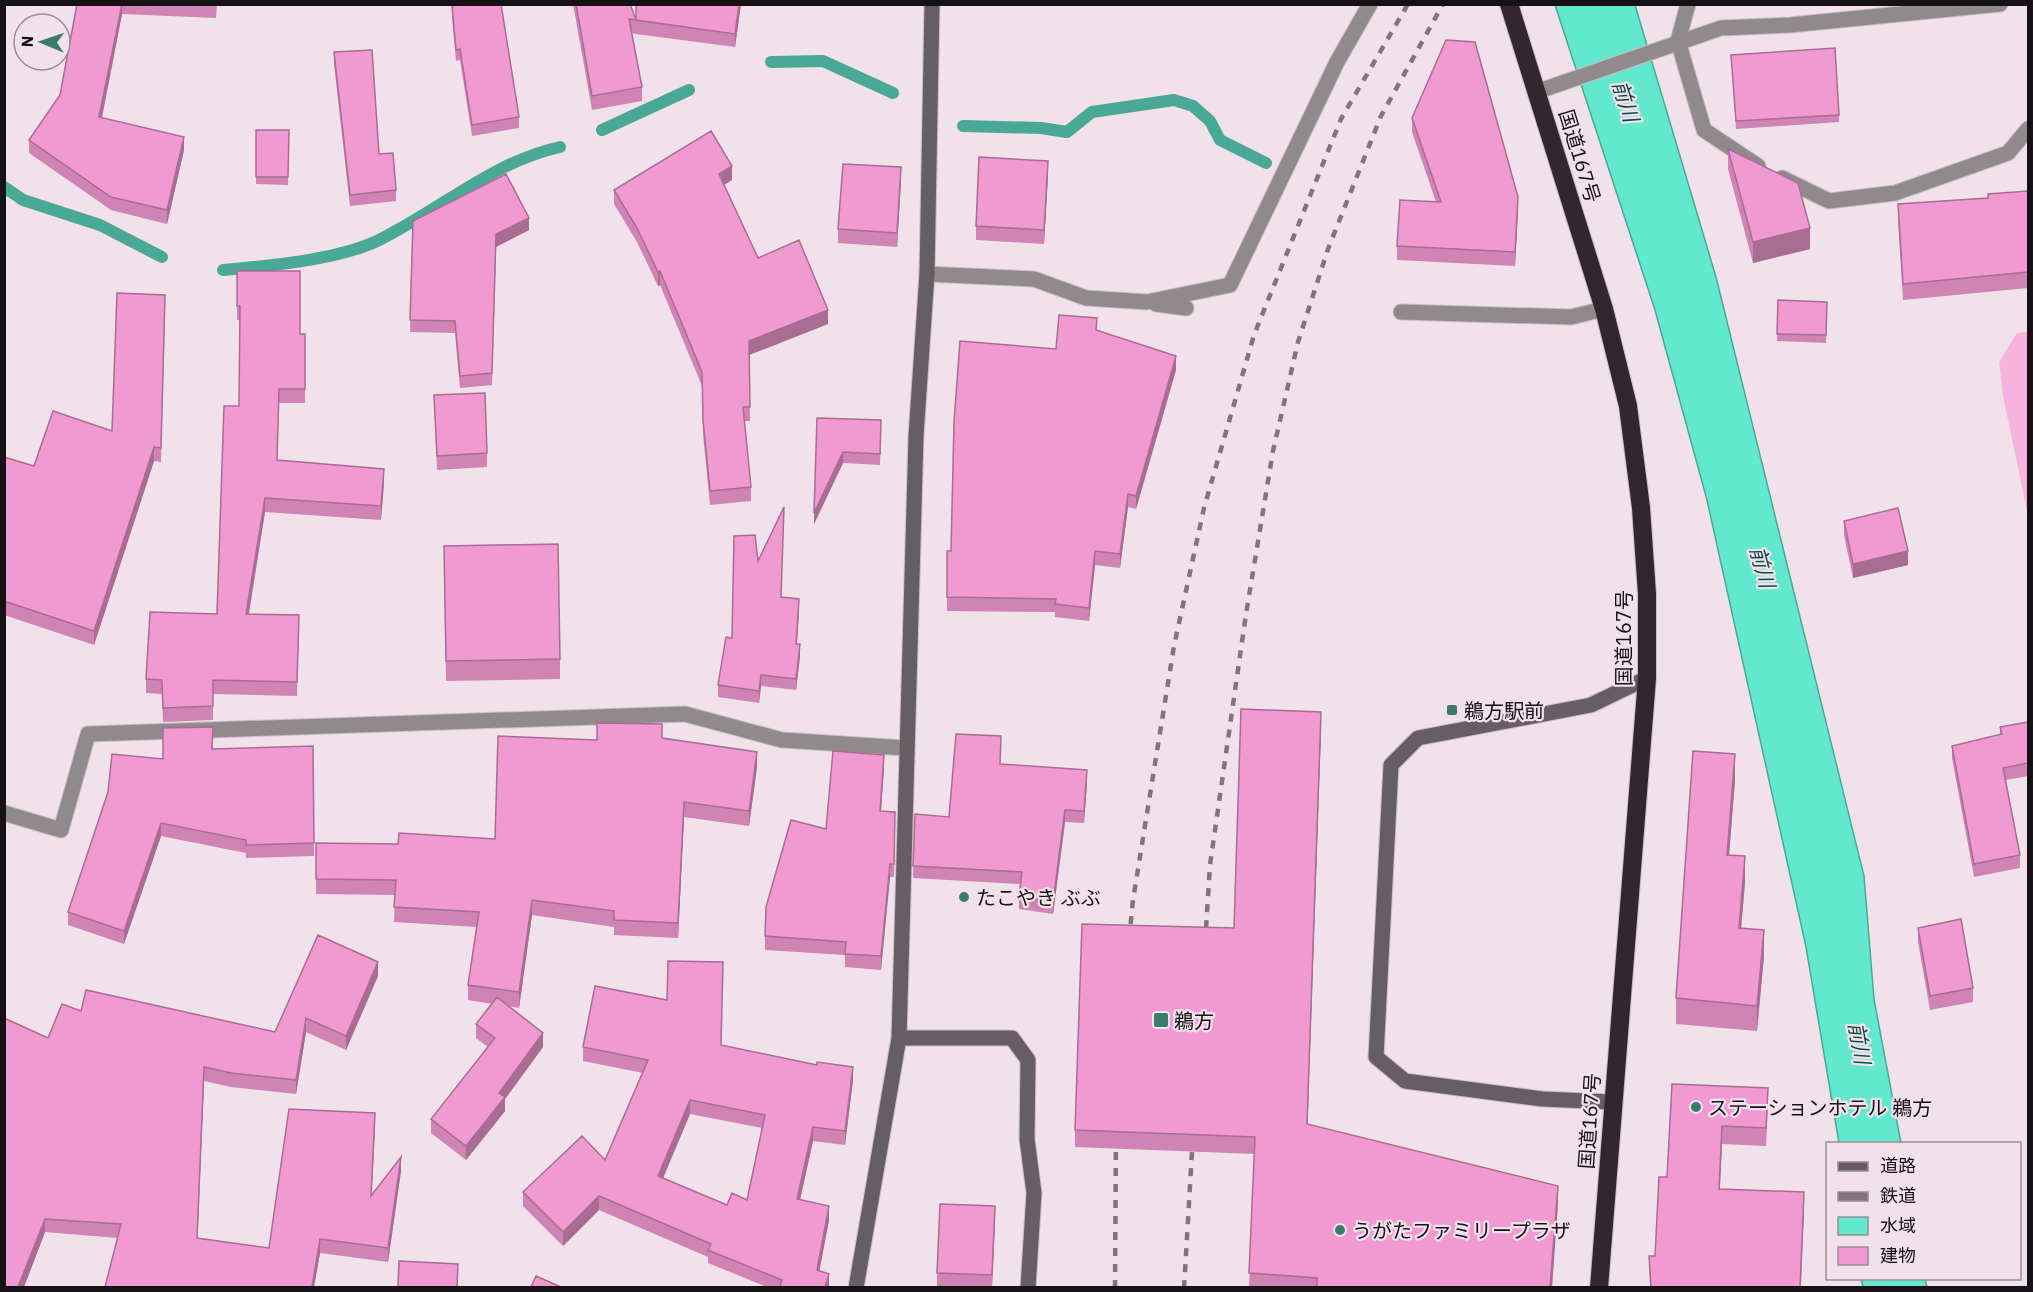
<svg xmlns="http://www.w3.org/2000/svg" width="2033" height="1292" font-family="'IBM Plex Sans','Noto Sans JP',sans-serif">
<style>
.green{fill:#f7b3dd}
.water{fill:#61e8cf;stroke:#4aa897;stroke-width:1.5}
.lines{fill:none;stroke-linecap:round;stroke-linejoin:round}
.stream{stroke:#4aa897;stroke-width:12}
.street-casing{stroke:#cabcc3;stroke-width:17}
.secondary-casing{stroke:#cabcc3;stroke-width:17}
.highway-casing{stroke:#cabcc3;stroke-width:20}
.street{stroke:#908a8d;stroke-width:15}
.secondary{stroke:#675e63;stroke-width:15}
.highway{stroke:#33272e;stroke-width:18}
.rail{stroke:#80757b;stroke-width:4.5;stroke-dasharray:8 8;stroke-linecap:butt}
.wall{fill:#cf84b4;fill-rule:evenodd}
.shaded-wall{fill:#a96c92}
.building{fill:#f19ad1;stroke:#a96c92;stroke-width:1.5;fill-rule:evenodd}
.poi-dot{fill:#397c6f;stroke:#f1e1ea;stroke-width:2}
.labels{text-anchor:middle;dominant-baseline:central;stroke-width:4.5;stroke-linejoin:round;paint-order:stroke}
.street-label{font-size:20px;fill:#161114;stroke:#f1e1ea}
.poi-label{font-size:20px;fill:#161114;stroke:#f1e1ea;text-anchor:start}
.water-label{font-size:21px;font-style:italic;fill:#0e4a40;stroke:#f1e1ea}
</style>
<rect width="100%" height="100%" fill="#f1e1ea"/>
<!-- green -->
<path class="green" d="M2028 332V515L2003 396 1999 362 2017 333Z"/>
<!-- water -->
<path class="water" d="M1555 5H1635L1716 277 1864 876 1874 999 1901 1143H1839L1806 947 1707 500 1655 310Z
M1861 1279H1925L1927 1287H1863Z"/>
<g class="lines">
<!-- stream -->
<path class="stream" d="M771 62 823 61 893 93
M963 126 1041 128 1067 132 1092 112 1174 100 1193 106 1210 121 1220 140 1266 163
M602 130 689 90
M4 187 23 200 100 225 162 257
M223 270C267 266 337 260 377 241 439 211 492 162 560 147"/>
<!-- street casing -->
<g class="street-casing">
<path id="street" d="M1688 4 1678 41 1704 130 1758 166
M1536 92 1721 28 1790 25 2000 4
M1782 178 1829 201 1895 193 2008 153 2028 129
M927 274 1034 279 1086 298 1147 302 1230 285 1337 62 1370 4
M1156 304 1186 308
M1401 312 1571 317 1604 309
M4 813 61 830 88 734 685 714 782 740 906 748"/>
</g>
<!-- secondary casing -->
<g class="secondary-casing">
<path id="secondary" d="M899 1038H1012L1028 1060 1027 1139 1034 1193 1028 1288
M1612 1102 1542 1099 1405 1081 1376 1057 1391 765 1418 738 1591 705 1647 678
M856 1288 899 1038 916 436 927 274 932 4"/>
</g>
<!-- highway casing -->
<g class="highway-casing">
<path id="highway" d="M1509 4 1604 309 1628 406 1641 508 1647 594V678L1599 1288"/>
</g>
<!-- street -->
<use href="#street" class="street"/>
<!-- secondary -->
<use href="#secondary" class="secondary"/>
<!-- highway -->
<use href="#highway" class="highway"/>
<!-- rail -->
<path class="rail" d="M1129 940 1133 900 1174 646 1204 508 1254 335 1341 119 1408 4
M1205 944 1210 865 1246 614 1273 451 1298 342 1328 249 1381 116 1443 4
M1115 1288 1116 1132
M1184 1288 1193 1135"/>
</g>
<!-- wall -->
<path class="wall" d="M77 4H217L216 18 122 14 102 118 184 150 167 224 111 210 29 153V140L60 95Z
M573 4H630L636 20V34L632 33 642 87V101L592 110Z
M636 4H741L735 47 636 34Z
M452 6 519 117V128L472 136 460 60 456 61 452 17Z
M334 52 379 154 396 190V201L350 206 334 64Z
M1731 55 1839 115V122L1736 129Z
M1412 118 1518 211 1515 266 1397 260V246L1436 202 1412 132Z
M256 130H289L288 185 256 184Z
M1728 149 1810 249 1753 263 1728 169Z
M1048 175 1044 244 976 240V226Z
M732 180 724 185 758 258 828 324 749 355 750 421H744L751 487V501L710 505 703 434 702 386 660 285 658 286 637 242 614 204V190Z
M901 181 897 247 838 243V229Z
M2028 191V288L1903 300 1898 220V204L1988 198Z
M413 221 529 230 496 247 492 385 460 388 455 333 410 332Z
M237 271 300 334H305V403H279L277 460 384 483 381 520 265 512 249 614 299 615 297 696 213 694V720L163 722 162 694 146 693V679L217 614 239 406 240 320H237Z
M1778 300 1827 302 1826 343 1777 341Z
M165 309 161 462 154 461 94 645 4 615V457L34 466 112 431Z
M1097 330 1176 370 1136 509 1128 507 1120 568 1095 565 1089 621 1055 617V612L947 611V551H951L1056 349Z
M434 395 487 453V467L437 470Z
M817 418 881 431 880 465 843 463 814 524Z
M1844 521 1908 565 1853 578 1844 535Z
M758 561 781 597 799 610 797 644 800 656 796 690 761 686 759 703 718 697V685L732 638Z
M444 566 560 659V679L446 681Z
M2028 722V776L2006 780 2020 855V868L1974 877 1952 758V746L2000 735V727Z
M1321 729 1307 1125 1558 1203 1552 1287H1249L1255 1154 1075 1147V1130L1234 928Z
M662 738 757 767 749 826 684 817 678 938 614 935V927L532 915 519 1008 508 1006 543 1047 505 1099V1111L466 1160 431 1133V1119L488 1047 476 1038V1024L492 1004 468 1000V985L476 927 394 922 395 895 316 894V843L398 844 495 839 597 740Z
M313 746 314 856 246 858V853L161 836 124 944 68 925V912L163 759 212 749Z
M1001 764 1087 782 1084 823 1065 822 1053 914 1019 909V897L1020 884 913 878 915 814 949 817Z
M884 768 881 811 895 825 894 877H890L881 970 845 967V955L765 950V936L826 829Z
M1735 780 1729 855 1745 882 1741 928 1764 956 1757 1031 1676 1024V998Z
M1918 928 1973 988V1002L1930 1010 1918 942Z
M378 976 346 1050 306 1032 296 1094 231 1087 204 1081 197 1238 269 1248 375 1126 371 1195 401 1171 388 1262 320 1253 314 1287H105L118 1238 45 1232 24 1287 48 1038 81 1011 275 1032Z
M721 1046 853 1080 845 1145 813 1141 800 1200 829 1220 819 1271 829 1274V1287H767L708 1263V1257L599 1210 563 1246 523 1206V1192L605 1160 643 1073 583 1061V1047ZM690 1114 762 1128 747 1200 727 1205 663 1178Z
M1672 1084 1768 1106 1766 1146 1722 1144 1719 1189 1804 1211 1801 1287H1650L1649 1256H1655L1667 1177Z
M995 1220 992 1287H937V1273Z"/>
<!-- shaded-wall -->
<path class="shaded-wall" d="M122 4V14L99 131V117Z
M739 4H741L735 47V34Z
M6 58V68L4 73V63Z
M184 137V150L167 224V210Z
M1048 161V175L1044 244V230Z
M732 166V180L719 188V174Z
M901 167V181L897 247V233Z
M1518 197V211L1515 266V252Z
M529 218V230L496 247 492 385 496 234Z
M1810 228V249L1753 263V242Z
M660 271V285L658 286V272Z
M828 310V324L749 355V341Z
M1176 356V370L1136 509V496Z
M154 447V461L94 645V631Z
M843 452V463L814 524V513Z
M384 469V483L381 520V506Z
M1128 494V507L1120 568V554Z
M265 498V512L246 628V614Z
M1095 551V565L1089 621V608Z
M1908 551V565L1853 578V564Z
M799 599V610L796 655V644Z
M800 644V656L796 690V679Z
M761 675V686L759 703V691Z
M1321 712V729L1307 1141V1124Z
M757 752V767L749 826V811Z
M1735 754V780L1727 881V855Z
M884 755V768L880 824V811Z
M1087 770V782L1084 823V811Z
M684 802V817L678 938V923Z
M1065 810V822L1053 914V902Z
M161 823V836L124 944V931Z
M1745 856V882L1739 953V928Z
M890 864V877L881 970V956Z
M532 900V915L519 1008V992Z
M1764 930V956L1757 1031V1006Z
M378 962V976L346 1050V1036Z
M306 1018V1032L296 1094V1080Z
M543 1033V1047L505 1099V1111L466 1160V1146L499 1093Z
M204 1067V1081L197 1251V1238Z
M853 1067V1080L845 1145V1131Z
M690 1100V1114L658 1190V1176Z
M375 1113V1126L371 1210V1196Z
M1722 1126V1144L1719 1208V1189Z
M813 1127V1141L797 1213V1199Z
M401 1157V1171L388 1262V1248Z
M1558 1186V1203L1552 1287H1550Z
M1804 1192V1211L1800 1287Z
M599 1196V1210L563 1246V1232Z
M829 1206V1220L817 1284V1270Z
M995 1206V1220L992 1287V1275Z
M45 1219V1232L24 1287H18Z
M320 1239V1253L314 1287H312Z
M829 1274V1287H825Z"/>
<!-- building -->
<path class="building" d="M77 4H122L99 117 184 137 167 210 111 197 29 140 60 95Z
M459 4H501L519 117 472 125 460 49 456 50 452 6Z
M576 4H630L636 20 629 19 642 87 592 96Z
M636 4H739L735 34 636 20Z
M1446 40 1475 42 1518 197 1515 252 1397 246 1400 200 1441 202 1412 118Z
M1835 48 1839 115 1736 121 1731 55Z
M372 50 379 154 393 153 396 190 350 195 334 52Z
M256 130H289L288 177H256Z
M711 131 732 166 719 174 758 258 799 240 828 310 749 341 750 407H743L751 487 710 491 703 420 702 372 660 271 658 272 637 228 614 190Z
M1728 149 1798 183 1810 228 1753 242Z
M979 157 1048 161 1044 230 976 226Z
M843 164 901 167 897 233 838 229Z
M506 174 529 218 496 234 492 373 460 376 455 321 410 320 413 221Z
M2028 191V272L1903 284 1898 204 1988 198V194Z
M237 271H300V334H305V389H279L277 460 384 469 381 506 265 498 246 614 299 615 297 682 213 680V706L163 708 162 680 146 679 150 612 217 614 224 406H239L240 306H237Z
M117 293 165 295 161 448 154 447 94 631 4 601V457L34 466 53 411 112 431Z
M1778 300 1827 302 1826 335 1777 334Z
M1059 315 1097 318 1096 330 1176 356 1136 496 1128 494 1120 554 1095 551 1089 608 1055 604 1056 599 947 597V551H951L954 422 960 341 1056 349Z
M485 393 487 453 437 456 434 395Z
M817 418 881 420 880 454 843 452 814 513Z
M784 507 781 597 799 599 796 644H800L796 679 761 675 759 691 718 685 726 637 732 638 734 536 755 535 758 561Z
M1898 508 1908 551 1853 564 1844 521Z
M558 544 560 659 446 661 444 546Z
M1241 709 1321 712 1307 1124 1558 1186 1550 1287H1317V1278L1249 1273 1255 1137 1075 1130 1082 924 1234 928Z
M2028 722V763L2003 768 2020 855 1974 864 1952 746 2002 734 2000 727Z
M597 723 662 724V738L757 752 749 811 684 802 678 923 614 920V911L532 900 519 992 468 985 479 912 394 907 396 880 316 879V843L398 844 399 833 495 839 498 736 597 740Z
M213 727 212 749 313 746 314 843 246 845V840L161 823 124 931 68 912 108 792 112 754 163 759V728Z
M956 734 1001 736 1000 764 1087 770 1084 811 1065 810 1053 902 1019 897 1022 872 913 866 915 814 949 817Z
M833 751 884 755 880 811 895 812 894 864H890L881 956 845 954 846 942 765 936 766 907 791 820 826 829Z
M1693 751 1735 754 1727 855 1745 856 1739 928 1764 930 1757 1006 1676 998Z
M1961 919 1973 988 1930 996 1918 928Z
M318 935 378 962 346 1036 306 1018 296 1080 231 1073 204 1067 197 1238 269 1248 289 1109 375 1113 371 1196 401 1157 388 1248 320 1239 312 1287H105L121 1224 45 1219 18 1287H4V1018L48 1038 62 1004 81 1011 86 990 275 1032Z
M668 961 723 962 721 1045 817 1065V1062L853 1067 845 1131 813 1127 797 1199 829 1206 817 1270 829 1274 825 1287H780L782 1280 708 1250 711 1244 599 1196 563 1232 523 1192 582 1136 605 1160 648 1060 583 1047 595 986 667 1000ZM690 1100 765 1115 747 1200 732 1193 727 1205 658 1176Z
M497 997 543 1033 499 1093 505 1097 466 1146 431 1119 495 1038 476 1024Z
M1672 1084 1768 1088 1766 1128 1722 1126 1719 1189 1804 1192 1800 1287H1651L1649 1256H1655L1659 1177H1667Z
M940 1204 995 1206 992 1275 937 1273Z
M399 1261 458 1264 457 1287H398Z
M536 1276 561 1287H531Z"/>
<!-- markers -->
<g class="poi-dot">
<rect x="1446" y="704" width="12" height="12" rx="3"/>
<circle cx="964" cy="897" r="6"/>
<rect x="1153" y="1012" width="16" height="16" rx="3"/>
<circle cx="1696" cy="1107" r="6"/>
<circle cx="1340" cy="1230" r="6"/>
</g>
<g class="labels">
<!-- street labels -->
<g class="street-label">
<text transform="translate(1580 156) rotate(73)">国道167号</text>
<text transform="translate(1623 638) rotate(-90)">国道167号</text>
<text transform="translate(1589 1121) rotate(-86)">国道167号</text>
</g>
<!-- poi labels -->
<g class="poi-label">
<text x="1464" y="710">鵜方駅前</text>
<text x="976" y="897">たこやき ぶぶ</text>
<text x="1174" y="1020">鵜方</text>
<text x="1708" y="1107">ステーションホテル 鵜方</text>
<text x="1352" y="1230">うがたファミリープラザ</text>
</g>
<!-- water labels -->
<g class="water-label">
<text transform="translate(1626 101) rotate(72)">前川</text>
<text transform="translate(1763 567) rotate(75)">前川</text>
<text transform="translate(1860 1043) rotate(80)">前川</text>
</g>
</g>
<!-- border -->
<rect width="2033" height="1292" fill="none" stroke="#161114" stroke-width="12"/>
<!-- legend -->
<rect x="1826" y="1142" width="195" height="138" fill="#f1e1ea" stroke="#998e94" stroke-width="1.5"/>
<rect x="1838" y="1162" width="30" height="9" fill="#675e63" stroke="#998e94" stroke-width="1.5"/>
<text x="1880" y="1172" font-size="18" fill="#161114">道路</text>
<rect x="1838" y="1192" width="30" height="9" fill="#80757b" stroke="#998e94" stroke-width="1.5"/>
<text x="1880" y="1202" font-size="18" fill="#161114">鉄道</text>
<rect x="1838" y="1217" width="30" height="18" fill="#61e8cf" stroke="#998e94" stroke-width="1.5"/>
<text x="1880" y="1232" font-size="18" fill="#161114">水域</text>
<rect x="1838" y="1247" width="30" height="18" fill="#f19ad1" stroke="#998e94" stroke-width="1.5"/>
<text x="1880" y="1262" font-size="18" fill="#161114">建物</text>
<!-- north arrow -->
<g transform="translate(42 42) rotate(272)"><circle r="28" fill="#f1e1ea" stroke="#998e94" stroke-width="1.5"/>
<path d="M0-4.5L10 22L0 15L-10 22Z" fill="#397c6f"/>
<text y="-9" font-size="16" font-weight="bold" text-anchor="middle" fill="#161114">N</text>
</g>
</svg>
